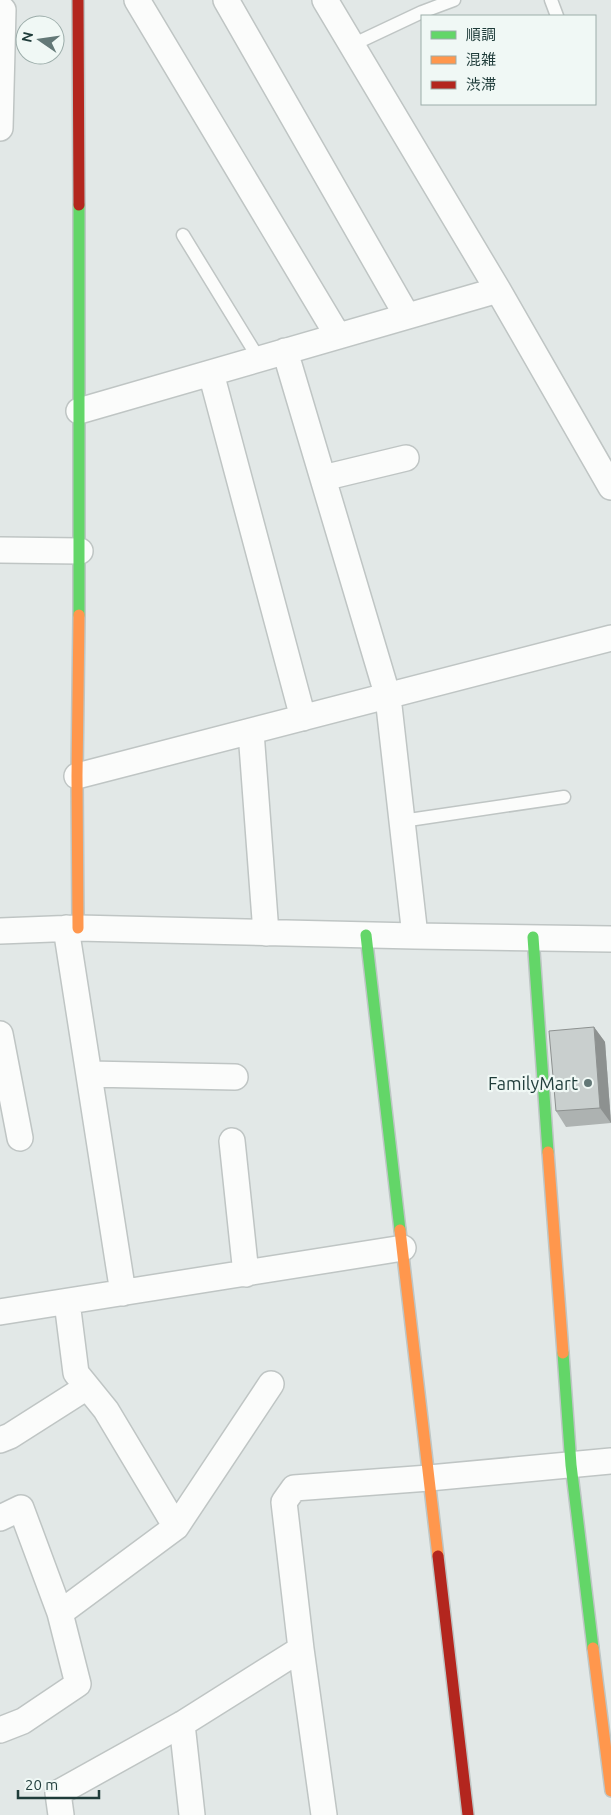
<svg xmlns="http://www.w3.org/2000/svg" width="611" height="1815" font-family="Ubuntu,'Noto Sans JP',sans-serif">
<style>
.lines{fill:none;stroke-linecap:round;stroke-linejoin:round}
.lane-casing{stroke:#bfc5c4;stroke-width:15}
.street-casing{stroke:#bfc5c4;stroke-width:28}
.fast-casing{stroke:#bec6c5;stroke-width:14}
.slow-casing{stroke:#bec6c5;stroke-width:14}
.jam-casing{stroke:#bec6c5;stroke-width:14}
.lane{stroke:#fbfcfb;stroke-width:12}
.street{stroke:#fbfcfb;stroke-width:25}
.fast{stroke:#63d668;stroke-width:11}
.slow{stroke:#ff974d;stroke-width:11}
.jam{stroke:#b3261e;stroke-width:11}
.wall{fill:#adb2b1}
.shaded-wall{fill:#8d9190}
.building{fill:#c9cfce;stroke:#8d9190}
.poi-dot{fill:#637877;stroke:#f0f8f5;stroke-width:2}
.labels{text-anchor:middle;dominant-baseline:central;stroke-width:4.5;stroke-linejoin:round;paint-order:stroke}
.poi-label{font-size:18px;fill:#1f3c3a;stroke:#f0f8f5;text-anchor:end}
</style>
<rect width="100%" height="100%" fill="#e2e8e7"/>
<g class="lines">
<!-- lane casing -->
<g class="lane-casing">
<path id="lane" d="M551 0 557 16
M352 45 422 12 454 0
M183 235 259 359
M402 821 564 797"/>
</g>
<!-- street casing -->
<g class="street-casing">
<path id="street" d="M137 0 338 336
M226 0 407 316
M325 0 498 290 611 487
M0 10H3L0 128
M285 351 388 697 415 936
M211 373 303 718
M79 411 498 290
M323 478 406 458
M0 550 80 551
M251 732 266 933
M77 776 611 638
M66 928 123 1293
M0 931 78 928 415 936 611 939
M0 1034 20 1138
M89 1074 235 1077
M232 1141 246 1274
M67 1302 76 1373 106 1410 176 1527
M0 1312 403 1248
M0 1440 10 1436 87 1387
M0 1518 21 1508 60 1613
M301 1649 324 1815
M182 1724 192 1815
M0 1730 23 1721 78 1684 60 1613 176 1527 271 1384
M61 1815 58 1793 182 1724 301 1649 284 1502 294 1488 429 1478 611 1461"/>
</g>
<!-- fast casing -->
<g class="fast-casing">
<path id="fast" d="M79 205V615
M366 935 400 1230
M533 937 548 1152
M563 1353 571 1465 593 1648"/>
</g>
<!-- slow casing -->
<g class="slow-casing">
<path id="slow" d="M78 928 77 776 79 615
M548 1152 563 1353
M400 1230 438 1556
M593 1648 611 1791"/>
</g>
<!-- jam casing -->
<g class="jam-casing">
<path id="jam" d="M78 0 79 205
M438 1556 468 1815"/>
</g>
<!-- lane -->
<use href="#lane" class="lane"/>
<!-- street -->
<use href="#street" class="street"/>
<!-- fast -->
<use href="#fast" class="fast"/>
<!-- slow -->
<use href="#slow" class="slow"/>
<!-- jam -->
<use href="#jam" class="jam"/>
</g>
<!-- wall -->
<path class="wall" d="M594 1027 605 1042 611 1123 566 1127 556 1111Z"/>
<!-- shaded-wall -->
<path class="shaded-wall" d="M594 1027 605 1042 611 1123 600 1108Z"/>
<!-- building -->
<path class="building" d="M594 1027 600 1108 556 1111 549 1031Z"/>
<!-- markers -->
<circle class="poi-dot" cx="588" cy="1083" r="5"/>
<g class="labels">
<!-- poi labels -->
<g class="poi-label">
<text x="578" y="1083">FamilyMart</text>
</g>
</g>
<!-- legend -->
<rect x="421" y="15" width="175" height="90" fill="#f0f8f5" stroke="#9cadaa"/>
<rect x="431" y="31" width="25" height="8" fill="#63d668" stroke="#9cadaa"/>
<text x="466" y="40" font-size="15" fill="#1f3c3a">順調</text>
<rect x="431" y="56" width="25" height="8" fill="#ff974d" stroke="#9cadaa"/>
<text x="466" y="65" font-size="15" fill="#1f3c3a">混雑</text>
<rect x="431" y="81" width="25" height="8" fill="#b3261e" stroke="#9cadaa"/>
<text x="466" y="90" font-size="15" fill="#1f3c3a">渋滞</text>
<!-- north arrow -->
<g transform="translate(40 40) rotate(283)"><circle r="24" fill="#f0f8f5" stroke="#9cadaa"/>
<path d="M0-4L9 19L0 12L-9 19Z" fill="#637877"/>
<text y="-8" font-size="14" font-weight="bold" text-anchor="middle" fill="#1f3c3a">N</text>
</g>
<!-- scale -->
<path d="M18 1790v8h81v-8" fill="none" stroke="#1f3c3a" stroke-width="2.5"/>
<text x="25" y="1790" font-size="15" fill="#1f3c3a" stroke="#f0f8f5" stroke-width="4" paint-order="stroke">20 m</text>
</svg>
